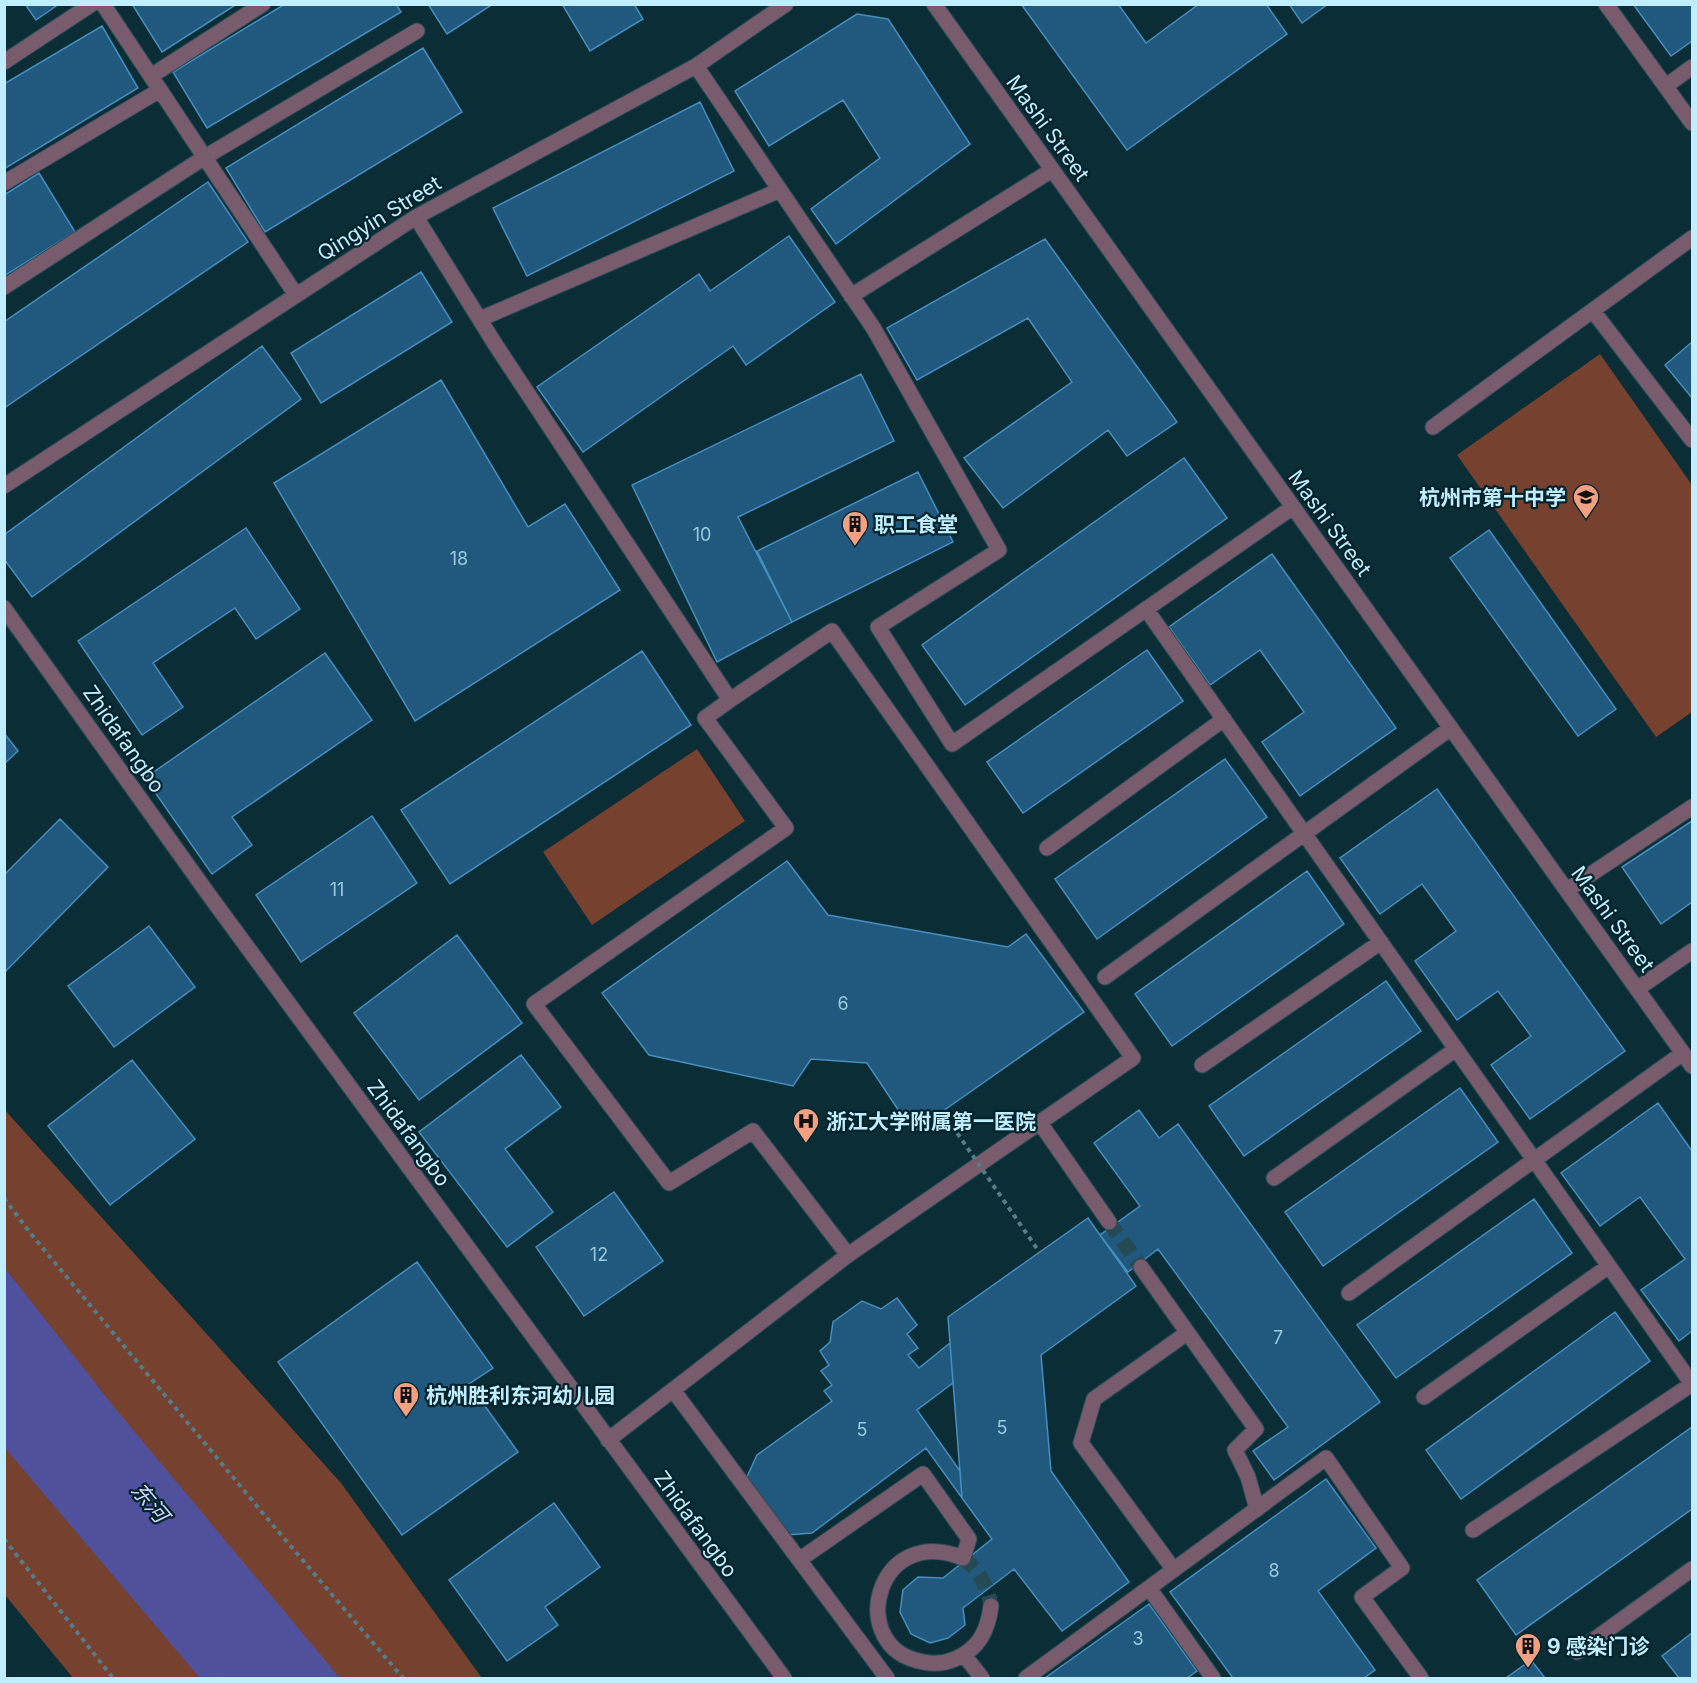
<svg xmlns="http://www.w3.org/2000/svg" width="1697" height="1683" font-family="Inter,'Noto Sans SC',sans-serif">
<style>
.green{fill:#76412e}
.water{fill:#50519c}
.building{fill:#20597d;stroke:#458ebf;stroke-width:1.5}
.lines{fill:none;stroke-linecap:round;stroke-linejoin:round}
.minor-tunnel{stroke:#264a54;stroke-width:15;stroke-dasharray:15 8;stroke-linecap:butt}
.minor-casing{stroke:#284c56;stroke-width:17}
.path{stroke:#557c88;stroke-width:4;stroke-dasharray:4.5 4.5;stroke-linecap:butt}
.minor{stroke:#785b6d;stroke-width:15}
.path-bridge{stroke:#557c88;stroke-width:4;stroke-dasharray:4.5 4.5;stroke-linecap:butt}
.labels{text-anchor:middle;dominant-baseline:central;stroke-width:4.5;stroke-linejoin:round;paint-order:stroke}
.number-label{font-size:18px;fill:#98c9de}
.street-label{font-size:21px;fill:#c0eefe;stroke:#02232c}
.poi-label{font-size:21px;font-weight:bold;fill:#c0eefe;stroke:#02232c;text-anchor:start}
.water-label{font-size:22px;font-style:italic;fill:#ccd1fc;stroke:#02232c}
</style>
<rect width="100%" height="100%" fill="#0b2d36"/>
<!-- green -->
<path class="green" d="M1600 354 1692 485V712L1656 737 1457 455Z
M697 749 745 821 592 925 543 852Z
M4 1109 341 1483 482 1678H73L5 1595Z"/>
<!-- water -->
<path class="water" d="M4 1267 114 1407 340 1678H200L5 1448Z"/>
<!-- building -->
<path class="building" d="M25 4H59L36 20Z
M132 4H237L162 52Z
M285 4H396L401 12 207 128 173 72Z
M428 4H493L447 34Z
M562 4H634L643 19 590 51Z
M1021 4H1118L1146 43 1199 4H1266L1287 34 1127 150Z
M1289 4H1328L1302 23Z
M1633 4H1692V41L1671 56Z
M857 14 888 19 970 144 836 244 811 209 880 158 843 100 769 146 735 91Z
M102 26 138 88 4 169V84Z
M423 48 462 112 265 232 226 168Z
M700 102 734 171 527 276 493 208Z
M39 173 75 232 4 276V195Z
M208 182 248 242 4 408V322Z
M789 236 835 302 746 365 733 346 583 452 537 387 699 274 710 291Z
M1045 239 1177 422 1127 456 1108 430 1003 508 964 458 1072 382 1028 318 917 380 887 328Z
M421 272 452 322 321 403 291 353Z
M1692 342V398L1665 365Z
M262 346 301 399 32 597 4 559V535Z
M861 374 894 441 738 517 792 622 717 662 632 485Z
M441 380 528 527 565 504 620 590 415 721 274 483Z
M1184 458 1227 518 965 705 922 645Z
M918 472 953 542 792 622 757 551Z
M246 528 300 609 256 639 235 608 153 663 183 707 142 735 78 641Z
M1489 530 1616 709 1578 736 1450 558Z
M1272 554 1396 728 1300 796 1262 742 1304 712 1260 650 1210 685 1169 627Z
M1147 650 1183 701 1023 813 987 762Z
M642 651 691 725 450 884 401 810Z
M325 653 372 720 232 817 252 845 212 874 145 778Z
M4 733 18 751 4 764Z
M1225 759 1267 817 1097 939 1055 879Z
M1437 789 1625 1051 1530 1119 1491 1065 1531 1036 1498 991 1457 1020 1415 961 1456 931 1422 884 1380 914 1340 858Z
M372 816 417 883 301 962 256 895Z
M60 819 108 867 4 973V875Z
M1692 821V902L1661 924 1622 867Z
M787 861 828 915 1008 947 1026 934 1084 1012 913 1132 867 1063 811 1059 793 1086 649 1055 602 993Z
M1307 871 1344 924 1172 1046 1135 994Z
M149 926 195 987 114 1047 68 986Z
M457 935 522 1023 419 1100 354 1013Z
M1386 981 1421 1031 1244 1156 1209 1106Z
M521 1055 561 1107 505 1149 553 1212 507 1247 419 1132Z
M132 1060 195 1139 110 1205 48 1126Z
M1460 1088 1498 1142 1323 1266 1285 1212Z
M1658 1103 1692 1151V1331L1679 1341 1641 1290 1685 1259 1640 1197 1600 1226 1561 1173Z
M1139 1110 1159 1138 1178 1124 1380 1402 1274 1480 1253 1451 1288 1427 1158 1249 1128 1272 1100 1235 1140 1206 1094 1143Z
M614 1192 663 1261 584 1316 536 1247Z
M1534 1199 1572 1253 1396 1378 1357 1325Z
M1088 1218 1136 1286 1041 1355 1051 1471 1129 1582 1062 1631 1014 1569 963 1608 965 1625 948 1638 930 1643 911 1634 900 1612 903 1590 918 1577 943 1578 992 1539 962 1498 948 1317Z
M417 1262 493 1368 469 1384 518 1452 402 1535 278 1362Z
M897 1298 917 1325 907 1334 918 1348 908 1355 919 1368 950 1343 953 1383 917 1410 960 1471 962 1498 926 1448 812 1533 787 1535 746 1479 757 1455 832 1401 824 1391 832 1385 821 1371 829 1365 820 1351 830 1342 833 1322 862 1301 881 1309Z
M1615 1312 1650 1361 1461 1499 1426 1450Z
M1692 1427V1509L1516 1635 1477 1580Z
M1326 1479 1376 1548 1318 1591 1375 1670 1364 1678H1233L1170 1592Z
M554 1503 600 1567 545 1607 558 1625 507 1661 449 1580Z
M1149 1604 1197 1671 1187 1678H1045Z
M1692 1633V1678H1679L1662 1656Z
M1531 1660 1545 1678H1506Z"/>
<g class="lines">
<!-- minor-tunnel -->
<path class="minor-tunnel" d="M1109 1222 1141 1267
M963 1558C980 1572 987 1584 991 1606"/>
<!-- minor casing -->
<g class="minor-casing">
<path id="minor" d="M103 4 296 295
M934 4 1692 1066
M1606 4 1692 123
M4 62 92 4
M696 66 874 329 999 550 878 627 952 744 1293 507
M151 76 263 4
M1666 86 1692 67
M4 183 160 90
M416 217 495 344 730 700 705 718 786 828 534 1004 669 1183 753 1131 848 1255
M4 287 205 157 417 31
M851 296 1052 170
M1593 311 1692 440
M480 319 780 190
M1433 427 1692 238
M4 486 416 217 696 66 786 4
M4 608 209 895 784 1678
M1146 609 1692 1384
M1047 848 1224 719
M1567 890 1692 807
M1105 977 1451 728
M1637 989 1692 951
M1202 1065 1381 942
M1040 1123 1109 1222
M1274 1178 1456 1049
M1141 1267 1256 1429 1235 1450 1248 1477 1257 1509
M1349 1293 1683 1053
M673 1390 887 1678
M1424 1397 1609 1266
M608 1440 848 1255 1133 1058 832 631 730 700
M1473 1530 1692 1384
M799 1560 923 1474 969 1539 963 1558C878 1523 847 1640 915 1660 929 1664 941 1665 955 1659 979 1649 988 1630 991 1606
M1174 1570 1081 1443 1094 1399 1187 1333
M1149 1588 1213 1678
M1577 1652 1692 1569
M964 1655 982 1678
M1026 1678 1326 1458 1402 1568 1362 1597 1421 1678"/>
</g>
<!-- path -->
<path class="path" d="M4 1198 31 1234 271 1523 403 1678
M4 1539 113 1678"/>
<!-- minor -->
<use href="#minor" class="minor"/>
<!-- path-bridge -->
<path class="path-bridge" d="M942 1111 1040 1253"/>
</g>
<!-- icons -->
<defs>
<g id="school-pin" transform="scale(1.35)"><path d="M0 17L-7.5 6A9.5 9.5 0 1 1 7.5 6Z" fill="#f3a082" stroke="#02232c"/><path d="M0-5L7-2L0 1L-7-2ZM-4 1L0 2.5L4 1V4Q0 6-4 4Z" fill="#111"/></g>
<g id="building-pin" transform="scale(1.35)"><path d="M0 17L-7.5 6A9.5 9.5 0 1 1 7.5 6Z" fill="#f3a082" stroke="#02232c"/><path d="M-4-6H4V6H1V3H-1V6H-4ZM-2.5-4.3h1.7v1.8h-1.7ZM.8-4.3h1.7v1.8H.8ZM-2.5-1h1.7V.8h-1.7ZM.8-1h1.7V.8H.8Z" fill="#111"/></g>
<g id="hospital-pin" transform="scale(1.35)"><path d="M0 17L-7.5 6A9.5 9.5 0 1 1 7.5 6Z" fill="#f3a082" stroke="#02232c"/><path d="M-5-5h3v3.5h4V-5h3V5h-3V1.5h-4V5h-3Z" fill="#111"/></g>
</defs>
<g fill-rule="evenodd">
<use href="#school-pin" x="1586" y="497"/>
<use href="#building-pin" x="855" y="524"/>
<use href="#hospital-pin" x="806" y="1121"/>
<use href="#building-pin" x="406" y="1395"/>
<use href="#building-pin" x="1528" y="1646"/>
</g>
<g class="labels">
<!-- number labels -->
<g class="number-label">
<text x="702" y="534">10</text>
<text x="459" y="558">18</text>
<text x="337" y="889">11</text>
<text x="843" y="1003">6</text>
<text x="599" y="1254">12</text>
<text x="1278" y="1337">7</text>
<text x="1002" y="1427">5</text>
<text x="862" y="1429">5</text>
<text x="1274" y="1570">8</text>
<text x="1138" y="1638">3</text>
</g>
<!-- street labels -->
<g class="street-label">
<text transform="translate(1048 128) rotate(54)">Mashi Street</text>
<text transform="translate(379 218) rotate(-32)">Qingyin Street</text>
<text transform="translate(1330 523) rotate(54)">Mashi Street</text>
<text transform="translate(124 739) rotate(55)">Zhidafangbo</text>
<text transform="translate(1613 919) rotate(54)">Mashi Street</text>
<text transform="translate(409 1133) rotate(54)">Zhidafangbo</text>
<text transform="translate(696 1524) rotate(54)">Zhidafangbo</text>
</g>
<!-- poi labels -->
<g class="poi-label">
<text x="1566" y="497" text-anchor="end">杭州市第十中学</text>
<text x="874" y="524">职工食堂</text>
<text x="826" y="1121">浙江大学附属第一医院</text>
<text x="426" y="1395">杭州胜利东河幼儿园</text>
<text x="1547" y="1646">9 感染门诊</text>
</g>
<!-- water labels -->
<g class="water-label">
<text transform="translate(150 1502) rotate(50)">东河</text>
</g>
</g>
<!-- border -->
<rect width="1697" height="1683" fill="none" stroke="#c0eefe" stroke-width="12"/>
</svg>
